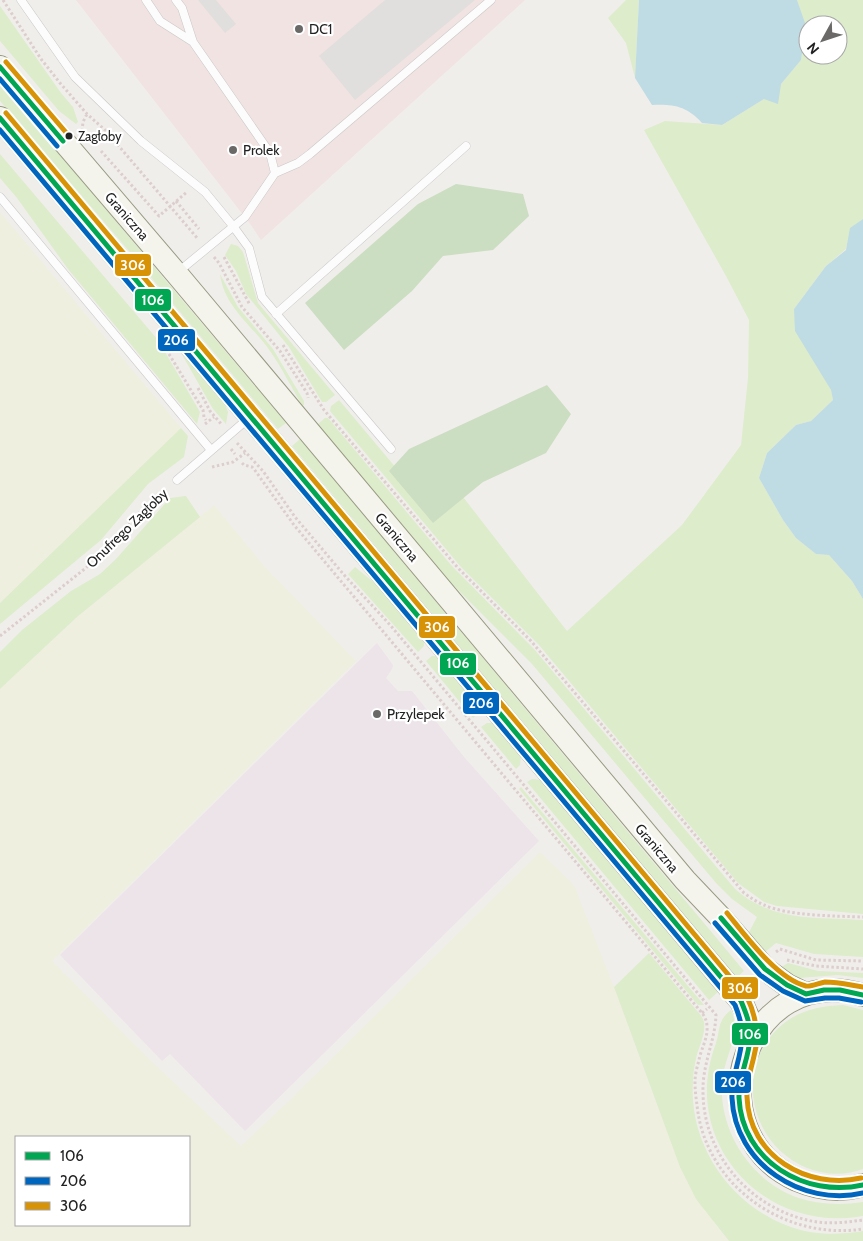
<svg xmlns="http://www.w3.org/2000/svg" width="863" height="1241" font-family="Cabin,sans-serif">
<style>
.commercial{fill:#f1e3e1}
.industrial{fill:#ede4e9}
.farmland{fill:#efefdf;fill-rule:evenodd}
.grass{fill:#ddeccb;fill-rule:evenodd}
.forest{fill:#cbdec1}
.parking{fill:#e0dfde}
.water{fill:#bfdbe3}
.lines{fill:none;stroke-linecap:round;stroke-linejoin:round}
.lane-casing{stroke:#c9c8c7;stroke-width:9}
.secondary-casing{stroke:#999a82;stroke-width:24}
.path{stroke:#dccecd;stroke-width:3;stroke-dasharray:2.5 2.5;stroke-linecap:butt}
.lane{stroke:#fdfcfc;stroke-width:8}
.secondary{stroke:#f4f4ed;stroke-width:22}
.bus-1-casing{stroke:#fff;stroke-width:9}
.bus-2-casing{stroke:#fff;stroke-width:9}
.bus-3-casing{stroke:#fff;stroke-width:9}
.bus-1{stroke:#00a651;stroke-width:5}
.bus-2{stroke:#0065bd;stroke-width:5}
.bus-3{stroke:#d79205;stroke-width:5}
.poi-dot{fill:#6a6968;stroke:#fff;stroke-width:2}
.bus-dot{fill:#222;stroke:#fff;stroke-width:2}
.labels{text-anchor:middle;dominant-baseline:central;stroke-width:4.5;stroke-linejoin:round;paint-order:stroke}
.bus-label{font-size:13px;fill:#222;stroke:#fff;text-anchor:start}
.poi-label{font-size:14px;fill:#222;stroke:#fff;text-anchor:start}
.street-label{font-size:14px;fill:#222;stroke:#fff}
.line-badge{stroke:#fff;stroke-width:2}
.badge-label{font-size:14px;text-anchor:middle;font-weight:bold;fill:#fff}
</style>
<rect width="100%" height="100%" fill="#f0eeeb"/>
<!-- commercial -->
<path class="commercial" d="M76 0H525L261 240 251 225Z"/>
<!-- industrial -->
<path class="industrial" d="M377 643 393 665 392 669 386 678 398 691H412L464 757 539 841 245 1131 170 1054 162 1061 60 955Z"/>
<!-- farmland -->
<path class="farmland" d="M0 212 181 428 0 603Z
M214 505 265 567 356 661 52 961 146 1056 241 1146 290 1100 540 852 574 885 614 987 659 1111 718 1228 729 1241H0V689L77 617ZM16 1137H189V1225H16Z"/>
<!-- grass -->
<path class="grass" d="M626 0H639L635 78 626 43 608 18Z
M797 0H863V219L851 228 846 249 826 266 794 309 815 362 831 390 833 400 811 421 796 425 767 453 759 478 783 520 796 538 816 554 829 555 852 581 863 599V914L777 906 764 902 738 883 539 645 461 567 330 411 331 406 339 400 397 469 422 444 567 631 682 525 741 445 748 378 749 320 726 276 644 130 665 121 722 125 764 99 781 84 801 60 805 26ZM808 25H838V55H808Z
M0 6 61 93 73 107 78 122 76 124 59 111 0 41Z
M0 84 286 423 278 429 123 244 0 101Z
M0 154 158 340 200 412 197 424 68 269 17 198 0 178Z
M231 244 238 246 243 252 258 303 335 395 326 402H322L289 347 246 294 236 271 225 255Z
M220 274 238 307 273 349 304 401V405H302C291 387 282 368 270 351 252 325 224 307 220 274Z
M172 337 224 402 228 412 226 424 213 409Z
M325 418H328L451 565 534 649 735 889C772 922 816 917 863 920V957L814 954 776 943 764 953 748 934 757 917 732 899 716 883 532 664 451 583 318 424Z
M181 428 188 436 184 457 148 484 101 540 0 624V603Z
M300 439 744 971 736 978 292 446Z
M186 496 200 517 77 617 0 689V652L22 630 71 591 100 574 116 559 170 498Z
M355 567 376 584 424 640V646L418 652 348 574Z
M432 656H438L480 707 479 713 473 718 426 661Z
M487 723H493L521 756 520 765 516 769 481 727Z
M532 779 541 780 718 992 709 1000 527 782Z
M521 787 704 1005H698L519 789Z
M649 953 698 1012C701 1015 703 1018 704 1022 706 1035 698 1048 696 1059 694 1067 693 1075 693 1082 688 1152 741 1219 810 1232 828 1235 845 1234 863 1231V1241H729L696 1199 680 1167 614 987Z
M788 963 818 971 863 973V978L838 975 799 978 778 969Z
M843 1005 863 1010V1169C846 1176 824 1175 807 1168 749 1144 732 1066 783 1024 800 1010 821 1006 843 1005Z
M731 1010C742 1033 724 1057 722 1083 719 1133 752 1182 799 1198 820 1205 842 1205 863 1202V1216C764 1234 680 1143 715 1046 721 1030 716 1022 731 1010Z"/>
<!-- forest -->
<path class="forest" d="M456 184 523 194 529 216 493 250 443 256 412 291 344 350 305 303 418 204Z
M547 385 571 414 546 453 483 482 433 523 389 471 409 449Z"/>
<!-- parking -->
<path class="parking" d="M198 0H216L236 24 225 33Z
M385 0H475L355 100 319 56Z"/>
<!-- water -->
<path class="water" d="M639 0H797L806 26 801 60 781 84 778 104 764 99 722 125 702 123C687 106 673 104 652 105L635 78Z
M863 219V599L852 581 829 555 816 554 796 538 783 520 759 478 767 453 796 425 811 421 833 400 831 390 795 331 794 309 826 266 846 250 850 228Z"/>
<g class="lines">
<!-- lane casing -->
<g class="lane-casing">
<path id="lane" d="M21 0 75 77 141 141 205 192 233 226 249 248 262 297 391 449
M146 0 160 21 193 42
M176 0 182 8 193 42 270 153 275 173 245 217 178 272
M275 173 298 163 310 154 491 0
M0 197 211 450
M276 314 466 146
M177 480 250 417"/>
</g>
<!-- secondary casing -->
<g class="secondary-casing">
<path id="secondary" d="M0 67 176 273 685 880 722 919 765 969 787 985 806 994
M0 118 741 1001 749 1019V1045
M863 995C746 960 690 1131 797 1180 818 1189 841 1192 863 1185"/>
</g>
<!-- path -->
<path class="path" d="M3 0 41 59 60 83 87 114 106 131 198 239
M82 131 83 122 87 114
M101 151 159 216 187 192
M176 201 199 229
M214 257 219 263 242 307 280 351 307 393 308 398
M224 257 250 305
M283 345 324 410 458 568 531 641 744 893C751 898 757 902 764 905 788 916 836 916 863 917
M169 354 203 410 204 417 206 420
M198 388 210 411 222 425
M205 424 214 417
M237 443 263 471 295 517 345 576 391 626 716 1015C715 1042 702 1064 703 1093 704 1158 754 1212 817 1222 833 1224 848 1222 863 1220
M231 449 235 454
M242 463 244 465 252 467 254 469 294 525 702 1013C705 1017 707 1021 707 1027 708 1038 701 1049 699 1060 697 1067 695 1075 695 1082 695 1090 696 1098 697 1105 705 1185 784 1241 863 1229
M212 467 233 462 245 453
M0 636 106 552 138 514 167 488
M776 952 780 949 816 960 863 961
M787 960 816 966 863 969
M702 1013 707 1009"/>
<!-- lane -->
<use href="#lane" class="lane"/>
<!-- secondary -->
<use href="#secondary" class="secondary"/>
<!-- bus-1 casing -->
<g class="bus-1-casing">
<path id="bus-1" d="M0 67 63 141
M0 118 741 1001C746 1013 751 1025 750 1038 749 1059 738 1077 739 1098 742 1161 805 1198 863 1185
M721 918 765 969 787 985 806 994 824 990H840L863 995"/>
</g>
<!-- bus-2 casing -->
<g class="bus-2-casing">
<path id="bus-2" d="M0 79 57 146
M0 130 735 1005C739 1015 743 1027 742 1038 741 1059 731 1077 732 1098 735 1164 802 1207 863 1193
M715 923 760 975 783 991 805 1001 825 998H839L861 1002"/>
</g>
<!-- bus-3 casing -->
<g class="bus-3-casing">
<path id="bus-3" d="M6 62 69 136
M6 113 747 997C756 1016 760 1035 754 1056 751 1070 746 1082 747 1097 749 1156 807 1190 861 1178
M727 913C745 935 777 979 806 986 811 987 819 983 825 982 838 982 850 985 863 987"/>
</g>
<!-- bus-1 -->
<use href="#bus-1" class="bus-1"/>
<!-- bus-2 -->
<use href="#bus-2" class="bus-2"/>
<!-- bus-3 -->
<use href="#bus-3" class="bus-3"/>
</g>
<!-- markers -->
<g class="poi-dot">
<circle cx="299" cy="29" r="5"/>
<circle cx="233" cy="150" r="5"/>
<circle cx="377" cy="714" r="5"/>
</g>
<circle class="bus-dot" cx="69" cy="136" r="4.5"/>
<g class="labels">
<!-- bus labels -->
<g class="bus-label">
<text x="78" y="136">Zagłoby</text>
</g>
<!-- poi labels -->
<g class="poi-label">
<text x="309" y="29">DC1</text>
<text x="243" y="150">Prolek</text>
<text x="387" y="714">Przylepek</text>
</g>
<!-- street labels -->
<g class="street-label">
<text transform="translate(127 216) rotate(49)">Graniczna</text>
<text transform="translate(127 528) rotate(-44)">Onufrego Zagłoby</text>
<text transform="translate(397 537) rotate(50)">Graniczna</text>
<text transform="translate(657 848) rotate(50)">Graniczna</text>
</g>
</g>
<g class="line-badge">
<rect x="114" y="253" width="38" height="24" rx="5" fill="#d79205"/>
<rect x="134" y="288" width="38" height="24" rx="5" fill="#00a651"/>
<rect x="157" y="328" width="39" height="24" rx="5" fill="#0065bd"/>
<rect x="418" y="615" width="38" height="24" rx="5" fill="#d79205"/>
<rect x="439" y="652" width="38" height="24" rx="5" fill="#00a651"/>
<rect x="462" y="691" width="38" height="24" rx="5" fill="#0065bd"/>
<rect x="721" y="976" width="38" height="24" rx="5" fill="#d79205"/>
<rect x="731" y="1022" width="38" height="24" rx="5" fill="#00a651"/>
<rect x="714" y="1070" width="38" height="24" rx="5" fill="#0065bd"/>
</g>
<g class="badge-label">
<text x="133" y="270">306</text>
<text x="153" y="305">106</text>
<text x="176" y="345">206</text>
<text x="437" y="632">306</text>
<text x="458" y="668">106</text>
<text x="481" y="708">206</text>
<text x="740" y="993">306</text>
<text x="750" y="1039">106</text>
<text x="733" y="1087">206</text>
</g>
<!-- legend -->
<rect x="15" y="1136" width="175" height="90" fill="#ffffff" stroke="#a7a7a7"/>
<rect x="25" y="1152" width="25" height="8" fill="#00a651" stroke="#a7a7a7"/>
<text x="60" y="1161" font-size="15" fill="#222222">106</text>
<rect x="25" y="1177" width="25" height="8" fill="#0065bd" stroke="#a7a7a7"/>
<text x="60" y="1186" font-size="15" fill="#222222">206</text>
<rect x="25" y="1202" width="25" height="8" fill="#d79205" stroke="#a7a7a7"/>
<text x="60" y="1211" font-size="15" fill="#222222">306</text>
<!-- north arrow -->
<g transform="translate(823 40) rotate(230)"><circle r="24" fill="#ffffff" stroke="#a7a7a7"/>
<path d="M0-4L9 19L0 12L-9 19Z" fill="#6a6968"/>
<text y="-8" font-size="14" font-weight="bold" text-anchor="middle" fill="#222222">N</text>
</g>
</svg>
